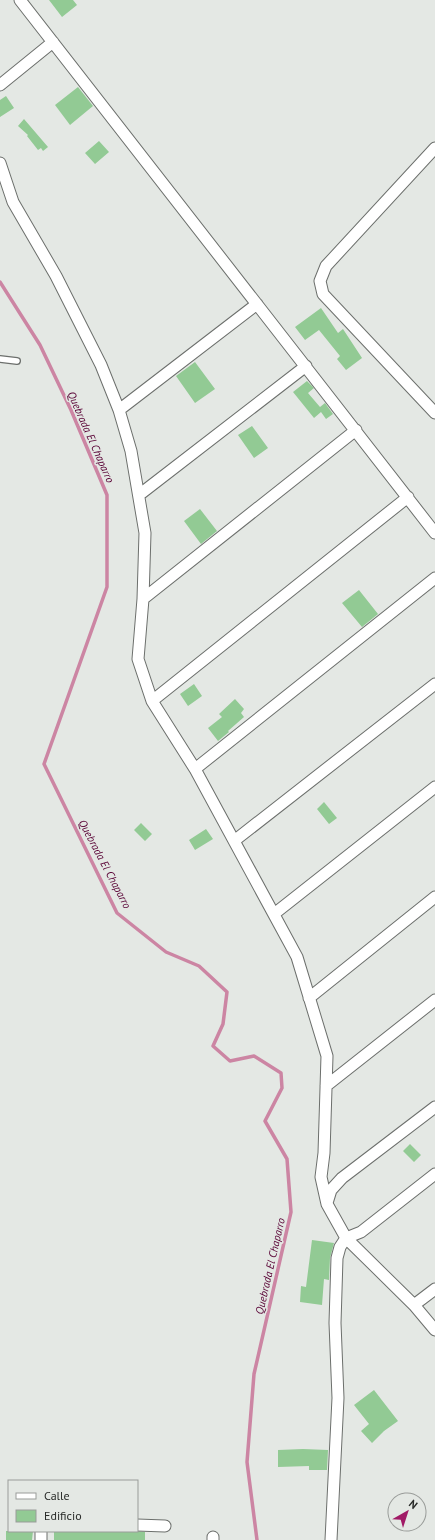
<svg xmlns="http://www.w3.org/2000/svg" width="435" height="1540" font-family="'PT Sans',sans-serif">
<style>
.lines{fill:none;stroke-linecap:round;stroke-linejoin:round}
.stream{stroke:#cc85a3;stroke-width:3.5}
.building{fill:#92ca94}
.lane-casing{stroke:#6c6f6c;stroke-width:8}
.street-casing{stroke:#6c6f6c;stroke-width:13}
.lane{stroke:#fff;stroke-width:5.5}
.street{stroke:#fff;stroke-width:11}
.labels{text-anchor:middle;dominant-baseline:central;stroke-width:3;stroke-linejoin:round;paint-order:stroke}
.water-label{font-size:11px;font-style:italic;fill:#580034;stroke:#e4e8e4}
</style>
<rect width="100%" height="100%" fill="#e4e8e4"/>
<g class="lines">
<!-- stream -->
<path class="stream" d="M0 282 40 345 71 410 107 495V587L44 764 117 913 166 952 199 966 227 992 223 1024 213 1046 230 1061 254 1056 281 1073 282 1088 265 1121 287 1159 291 1212 254 1374 247 1462 257 1540"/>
</g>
<!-- building -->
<path class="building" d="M49 0H73L77 5 62 17Z
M78 87 93 106 70 125 55 105Z
M6 96 14 108 0 117V100Z
M24 119 48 147 43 151 41 148 38 150 27 136 28 135 18 126Z
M99 141 109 152 95 164 85 153Z
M321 308 338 333 343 329 362 358 346 370 337 359 340 356 319 330 305 340 295 327Z
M195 362 215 389 195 403 176 376Z
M307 381 314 388 308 393 320 407 325 403 333 414 326 419 321 412 314 418 293 392Z
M252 426 268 448 254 458 238 435Z
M200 509 217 531 201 544 184 521Z
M359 590 378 614 362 627 342 603Z
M194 684 202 696 188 706 180 694Z
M235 699 244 709 241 713 244 717 228 731 229 732 218 741 208 728 222 717 219 714Z
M324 802 337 818 329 824 317 809Z
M141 823 152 834 145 841 134 830Z
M206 829 213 839 195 850 189 840Z
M410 1144 421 1155 414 1162 403 1151Z
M312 1240 334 1243 330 1258 329 1280 324 1279 322 1305 300 1302 301 1286 306 1287Z
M374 1390 398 1421 384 1431 372 1443 361 1431 369 1424 354 1405Z
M303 1449 328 1450 327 1470H309V1466L278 1467V1450Z
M6 1531H33L32 1540H6Z
M54 1531H133L145 1532V1540H54Z"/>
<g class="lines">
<!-- lane casing -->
<g class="lane-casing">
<path id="lane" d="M0 359 17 361"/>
</g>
<!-- street casing -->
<g class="street-casing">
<path id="street" d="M20 0 435 533
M0 85 53 42
M435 148 326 266 320 281 323 294 435 413
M0 163 13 202 56 276 101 365 119 410 131 451 145 533 143 599 138 659 152 701 195 769 297 957 327 1056 324 1153 321 1177 327 1204 346 1238 340 1247 337 1258 335 1323 338 1398 331 1540
M119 410 257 304
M139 495 306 366
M143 599 356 430
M152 701 408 497
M195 769 435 578
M234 841 435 684
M274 914 435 787
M309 998 435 897
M326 1086 435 1000
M435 1174 361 1232 346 1238 414 1305 435 1330
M327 1203 331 1190 342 1178 435 1107
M414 1305 435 1289
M137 1525 165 1526
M41 1531V1540
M213 1540V1537"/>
</g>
<!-- lane -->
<use href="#lane" class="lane"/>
<!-- street -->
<use href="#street" class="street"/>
</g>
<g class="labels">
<!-- water labels -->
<g class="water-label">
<text transform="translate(91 437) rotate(66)">Quebrada El Chaparro</text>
<text transform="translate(105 864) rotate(62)">Quebrada El Chaparro</text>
<text transform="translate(270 1266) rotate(-77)">Quebrada El Chaparro</text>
</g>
</g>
<!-- legend -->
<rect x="8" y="1480" width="130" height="52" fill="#e4e8e4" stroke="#999c99"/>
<rect x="16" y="1493" width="20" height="6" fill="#ffffff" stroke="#999c99"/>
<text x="44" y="1500" font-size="12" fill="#282a28">Calle</text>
<rect x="16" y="1510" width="20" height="12" fill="#92ca94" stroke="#999c99"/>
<text x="44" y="1520" font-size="12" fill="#282a28">Edificio</text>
<!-- north arrow -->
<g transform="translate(407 1512) rotate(39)"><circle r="19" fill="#e4e8e4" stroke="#999c99"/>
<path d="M0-3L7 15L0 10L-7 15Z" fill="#a11a66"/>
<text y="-6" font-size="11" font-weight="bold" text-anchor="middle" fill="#282a28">N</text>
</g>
</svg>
